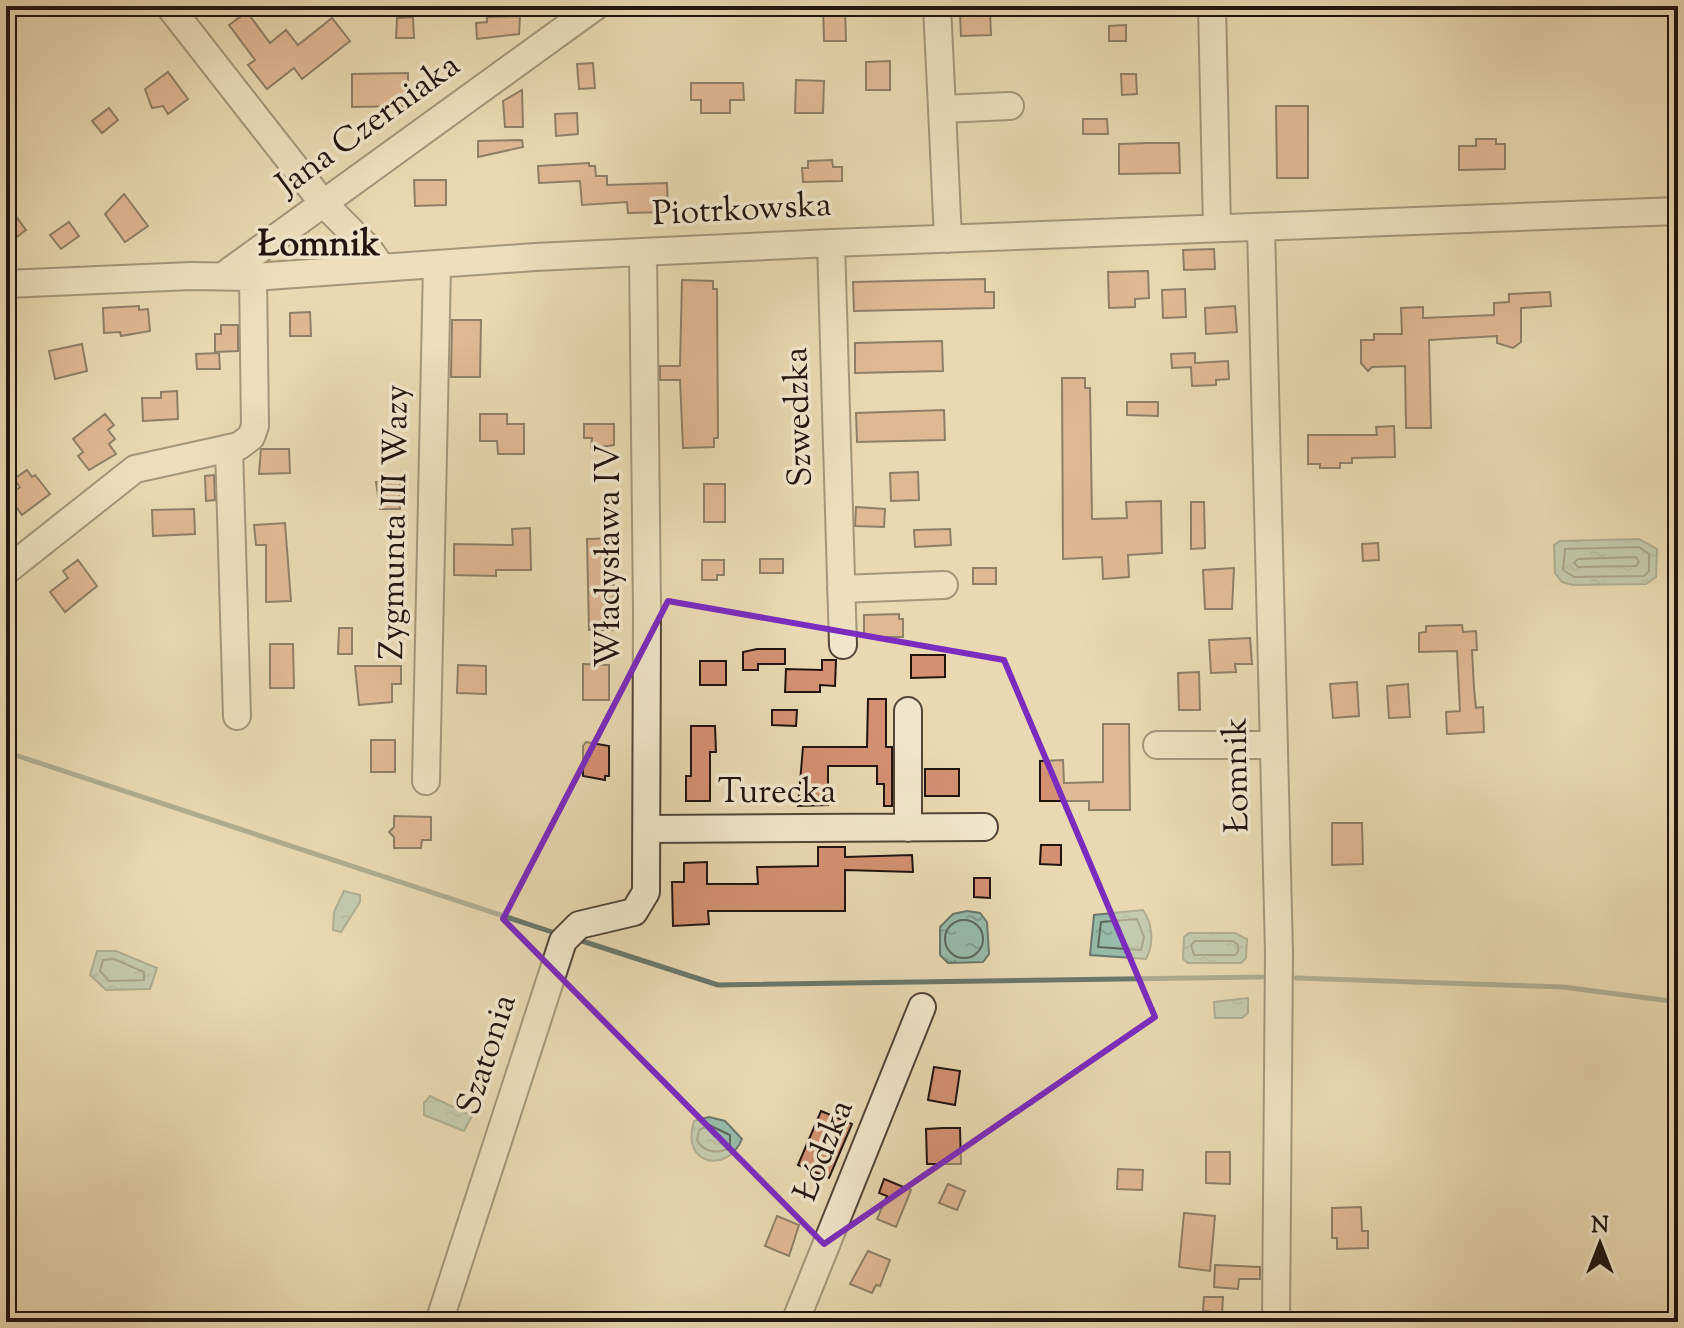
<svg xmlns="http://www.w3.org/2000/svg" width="1684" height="1328" font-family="'Sorts Mill Goudy',serif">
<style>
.water{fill:url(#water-ripples);stroke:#68786c;stroke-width:2}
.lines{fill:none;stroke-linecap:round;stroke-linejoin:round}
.shore{stroke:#5c675c;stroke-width:2}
.stream{stroke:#68786c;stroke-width:5}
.building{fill:#d39172;stroke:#21140f;stroke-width:2}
.minor-casing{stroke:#534538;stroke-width:30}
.minor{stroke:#f1e6cc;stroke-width:26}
.marked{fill:none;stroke:#7b2cbf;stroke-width:6;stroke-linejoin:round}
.labels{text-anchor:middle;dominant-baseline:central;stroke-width:7;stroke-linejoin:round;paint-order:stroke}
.street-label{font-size:34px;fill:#21140f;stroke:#f1e6cc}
.neighbourhood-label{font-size:36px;font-weight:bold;fill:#21140f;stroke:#f1e6cc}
</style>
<defs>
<pattern id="water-ripples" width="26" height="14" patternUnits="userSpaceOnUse" patternTransform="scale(2)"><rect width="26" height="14" fill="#97baaa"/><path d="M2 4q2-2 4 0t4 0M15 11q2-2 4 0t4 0" fill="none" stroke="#829f91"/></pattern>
</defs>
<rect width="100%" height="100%" fill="#e9d8b1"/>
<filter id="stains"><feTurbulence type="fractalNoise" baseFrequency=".0025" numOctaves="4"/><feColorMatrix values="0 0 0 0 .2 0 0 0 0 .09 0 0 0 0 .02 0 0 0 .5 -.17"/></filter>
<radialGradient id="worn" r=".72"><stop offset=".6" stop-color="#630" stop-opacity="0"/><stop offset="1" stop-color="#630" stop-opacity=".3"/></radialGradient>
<!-- water -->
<path class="water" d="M1639 539 1657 549 1656 577 1646 584 1573 585 1562 582 1555 573 1554 545 1560 541Z
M344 891 360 895V902L341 932 333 930 334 912Z
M1143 910C1153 924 1154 944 1146 959L1090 955 1094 915Z
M967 911 980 913 987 922 989 954 983 962 948 963 940 955V927L953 914Z
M1189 933H1235L1247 939 1246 958 1241 963H1188L1183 959 1184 937Z
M97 951H116L157 968 150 989 106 990 90 975Z
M1248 998V1013L1242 1018H1215L1214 1002Z
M430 1096 472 1116 464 1131 424 1115V1103Z
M709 1117 725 1121 742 1139C728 1174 680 1166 694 1121Z"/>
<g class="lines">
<!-- shore -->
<path class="shore" d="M1639 547 1649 554V571L1644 576 1574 577 1563 570 1565 549Z
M1636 557 1639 562 1636 566 1578 567 1574 563 1578 559Z
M1137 919 1144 937 1141 950 1098 947 1101 922Z
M945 939a19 19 0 1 1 38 0a19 19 0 1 1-38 0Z
M1195 941H1233L1238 945V952L1235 955H1194L1191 945Z
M114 959 144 972V980L109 981 100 971 103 960Z
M709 1125 730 1135V1147C718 1155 703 1152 697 1140L699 1130Z"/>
<!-- stream -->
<path class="stream" d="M6 752 552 932
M579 940 718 985 1262 977
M1296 978 1563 987 1678 1002"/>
</g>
<!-- building -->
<path class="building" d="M823 6H845L846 41H824Z
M247 12 270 43 286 30 298 45 332 18 350 41 302 79 294 68 267 89 248 65 255 60 229 25Z
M990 12 991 35 961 36 960 13Z
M520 16 519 34 477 39 476 23 487 22V17Z
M413 17 414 38H396L397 18Z
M1126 25V41H1109V26Z
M890 61V90H866V62Z
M593 63 595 88 579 89 577 64Z
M168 72 188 99 168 114 163 106 152 108 145 89Z
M408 73V106L352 107V74Z
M1121 74H1136L1137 94 1122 95Z
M796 80 824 81 823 113H795Z
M691 83H743L744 100H730V113H701V100H691Z
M522 90 523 127H505L503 101Z
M1276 106H1308V178H1277Z
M109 108 118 120 102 133 92 121Z
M577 113 578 134 556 136 555 114Z
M1083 119H1107L1108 134H1083Z
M1476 139H1496V144H1505V169L1459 170V146H1476Z
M522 140 523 147 478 157V141Z
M1148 143H1179L1180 173 1119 174V144Z
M832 160 833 167H842V181L803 182 802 168H808V161Z
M589 163V166H595L596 176H607V185L667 183 668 212 628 213 627 202 582 205 580 181 539 183 538 166Z
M414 180H446V205L415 206Z
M124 194 148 226 125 242 105 214Z
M6 203 26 230 6 245Z
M69 222 79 236 61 249 50 235Z
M1214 249 1215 269 1184 270 1183 250Z
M1148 271 1149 298 1135 299V307L1109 308 1108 272Z
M985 279V292H994V308L854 311 853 282Z
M682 280 713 281V289H717L718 438H714V447L683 448 680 380H660V366H680Z
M1185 289 1186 317 1163 318 1162 290Z
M1550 292 1551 306 1521 308V342L1513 348 1497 343V336L1429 340 1431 428H1406L1405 366 1372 367 1368 371 1361 363V340H1374V334H1402L1401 308 1423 307V318L1494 315V303L1509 302V294Z
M139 306V310L148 309 150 331 121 336 120 332 104 333 103 308Z
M1235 306 1237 332 1206 334 1205 308Z
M310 312 311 336H290V313Z
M452 320H481L480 377H451Z
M221 325H238V351L215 352V334H221Z
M942 341 943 371 855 373V343Z
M82 344 87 371 55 379 49 351Z
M219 353 220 369H197L196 354Z
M1195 353V363L1228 361 1229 379 1216 380V385L1192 386 1191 367 1172 368 1171 354Z
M1062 378H1085V388H1090L1092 519 1127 518 1126 502 1161 501 1162 553 1128 555 1129 577 1103 579 1102 557 1063 559Z
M177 391 178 419 143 421 142 398H161V392Z
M1127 402H1158V416L1127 415Z
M944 410 945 440 857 442 856 413Z
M105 414 114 425 108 430 115 439 109 444 116 454 89 470 78 456 83 452 73 439Z
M480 414H507V424H524V454H498L497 441H480Z
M584 424H614V445L591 448 592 438H584Z
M1394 426 1395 457 1352 458V463H1340V468H1320V464H1308V435H1377L1376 427Z
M261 449H289L290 473 259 474Z
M27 470 32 477 35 475 50 494 22 515 8 496 20 487 14 479Z
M918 472 919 500 891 501 890 473Z
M214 475 215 500 206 501 205 476Z
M376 482H400V509H380Z
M704 484H725V522H704Z
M1191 502H1204L1205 548 1191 549Z
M856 507 885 509 884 527 855 526Z
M194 509 195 534 153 536 152 510Z
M285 523 291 601 266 602V545H256L254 525Z
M530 528 531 570H496V576L454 575V544L513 545 512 529Z
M950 529 951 545 915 547 914 530Z
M614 538 613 630H589L587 539Z
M1378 543 1379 560 1363 561 1362 544Z
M760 559H783V573H760Z
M78 560 97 586 65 612 50 592 68 578 63 571Z
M702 560H724V575H717V580H702Z
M973 568H996V584H973Z
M1234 568 1232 609H1205L1203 570Z
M899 614V619H903V637H864V615Z
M1462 625 1463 632 1476 631 1477 650H1472L1474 688 1476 708 1483 707 1484 732 1447 734 1446 712 1460 711 1457 651 1419 652V633L1426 632V626Z
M339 628H352V654H338Z
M1250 638 1252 664H1235L1236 672 1211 673 1209 640Z
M270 644H293L294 688H270Z
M757 649H785V664H758V670H743V652Z
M911 655H945V677L911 678Z
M822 660H836L835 686 820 685V692H785L786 669 822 670Z
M700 661H726V685H700Z
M583 664 609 665V700H583Z
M458 665 486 666V694L457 693Z
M355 666H401V684H392V702L359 705Z
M1199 672 1200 710H1179L1178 673Z
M1357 682 1359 716 1333 718 1330 684Z
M1408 684 1410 717 1389 718 1387 686Z
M868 699H886V747H892V806H884V784H877V766H828V805L798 806 803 747H867Z
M772 710H797L796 726 772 725Z
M1103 724H1129L1130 810H1089V801H1040V761L1063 760 1064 783 1103 782Z
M691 726H715L716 752H710V801H686V776H691Z
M371 740H395V772H371Z
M586 742 609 746V776H605V780L583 776V746Z
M925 769H959V796H925Z
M394 816 431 817V840H422L421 848H394V837L389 832 394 827Z
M1332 823H1362L1363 864 1332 865Z
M1041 845H1061V865L1040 864Z
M818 847H845V857L912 855 913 872 845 870V911H708L709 924 673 926 672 882H684V863L707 862V884H758L757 867 818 866Z
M974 878H990V898L974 897Z
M934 1067 960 1071 955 1105 928 1100Z
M821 1111 852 1124 829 1178 798 1165Z
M943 1128H960L961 1164H927L926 1129Z
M1206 1152H1230V1184L1206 1183Z
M1118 1169 1143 1170 1142 1190 1117 1189Z
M884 1179 911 1190 896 1227 877 1219 887 1196 879 1193Z
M948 1184 965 1191 957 1210 939 1203Z
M1361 1207 1362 1231H1368V1248L1337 1249V1238H1332V1208Z
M1184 1213 1215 1216 1210 1271 1179 1267Z
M777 1216 799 1225 789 1256 765 1246Z
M868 1251 890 1260 880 1286 876 1285 872 1293 850 1284Z
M1215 1265 1260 1267V1279H1239L1238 1289 1214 1287Z
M1204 1297H1223L1222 1313 1203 1311Z"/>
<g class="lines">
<!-- minor casing -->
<g class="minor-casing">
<path id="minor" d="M169 6 323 203 368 248 382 268
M937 6 942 109
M1212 6 1217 228
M1261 227 1279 952 1276 1322
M948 239 942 109 1010 106
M831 243 843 645
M223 276 596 6
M6 284 191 276 253 277 535 257 831 243 1678 211
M229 448 237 716
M6 571 135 469 239 446 251 437 255 426 253 277
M841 589 944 585
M908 711V828
M1157 745H1274
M426 781 437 265
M647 829 984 827
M439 1322 563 941 579 925 634 912 646 892 647 609 643 252
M795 1322 922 1007"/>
</g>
<!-- minor -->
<use href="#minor" class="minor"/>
</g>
<!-- marked area -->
<path d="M0 0H1684V1328H0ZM668 601 1004 660 1155 1017 824 1244 503 919Z" fill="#e9d8b1" fill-opacity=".55" fill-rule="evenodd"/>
<path class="marked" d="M668 601 1004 660 1155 1017 824 1244 503 919Z"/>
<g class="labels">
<!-- street labels -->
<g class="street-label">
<text transform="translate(369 126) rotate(-36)">Jana Czerniaka</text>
<text transform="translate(742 211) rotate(-3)">Piotrkowska</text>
<text transform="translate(800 417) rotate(-92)">Szwedzka</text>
<text transform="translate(396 522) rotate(-89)">Zygmunta III Wazy</text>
<text transform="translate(610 556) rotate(-90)">Władysława IV</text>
<text transform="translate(1238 775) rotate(-91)">Łomnik</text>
<text x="777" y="793">Turecka</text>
<text transform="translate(488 1055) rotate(-72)">Szatonia</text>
<text transform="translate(825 1151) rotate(-68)">Łódzka</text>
</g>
<!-- neighbourhood labels -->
<g class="neighbourhood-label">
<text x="319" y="246">Łomnik</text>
</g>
</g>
<!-- margin -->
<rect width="1684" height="1328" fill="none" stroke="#e9d8b1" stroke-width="32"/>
<rect x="8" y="8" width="1668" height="1312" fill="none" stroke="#21140f" stroke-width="4"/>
<rect x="16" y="16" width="1652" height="1296" fill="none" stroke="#21140f" stroke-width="2"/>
<!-- north arrow -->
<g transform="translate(1600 1244)" stroke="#f1e6cc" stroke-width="6" paint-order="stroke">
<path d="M0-6L14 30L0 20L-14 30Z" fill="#21140f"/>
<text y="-12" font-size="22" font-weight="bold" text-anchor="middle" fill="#21140f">N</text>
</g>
<rect width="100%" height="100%" filter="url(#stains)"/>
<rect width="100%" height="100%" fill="url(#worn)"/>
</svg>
